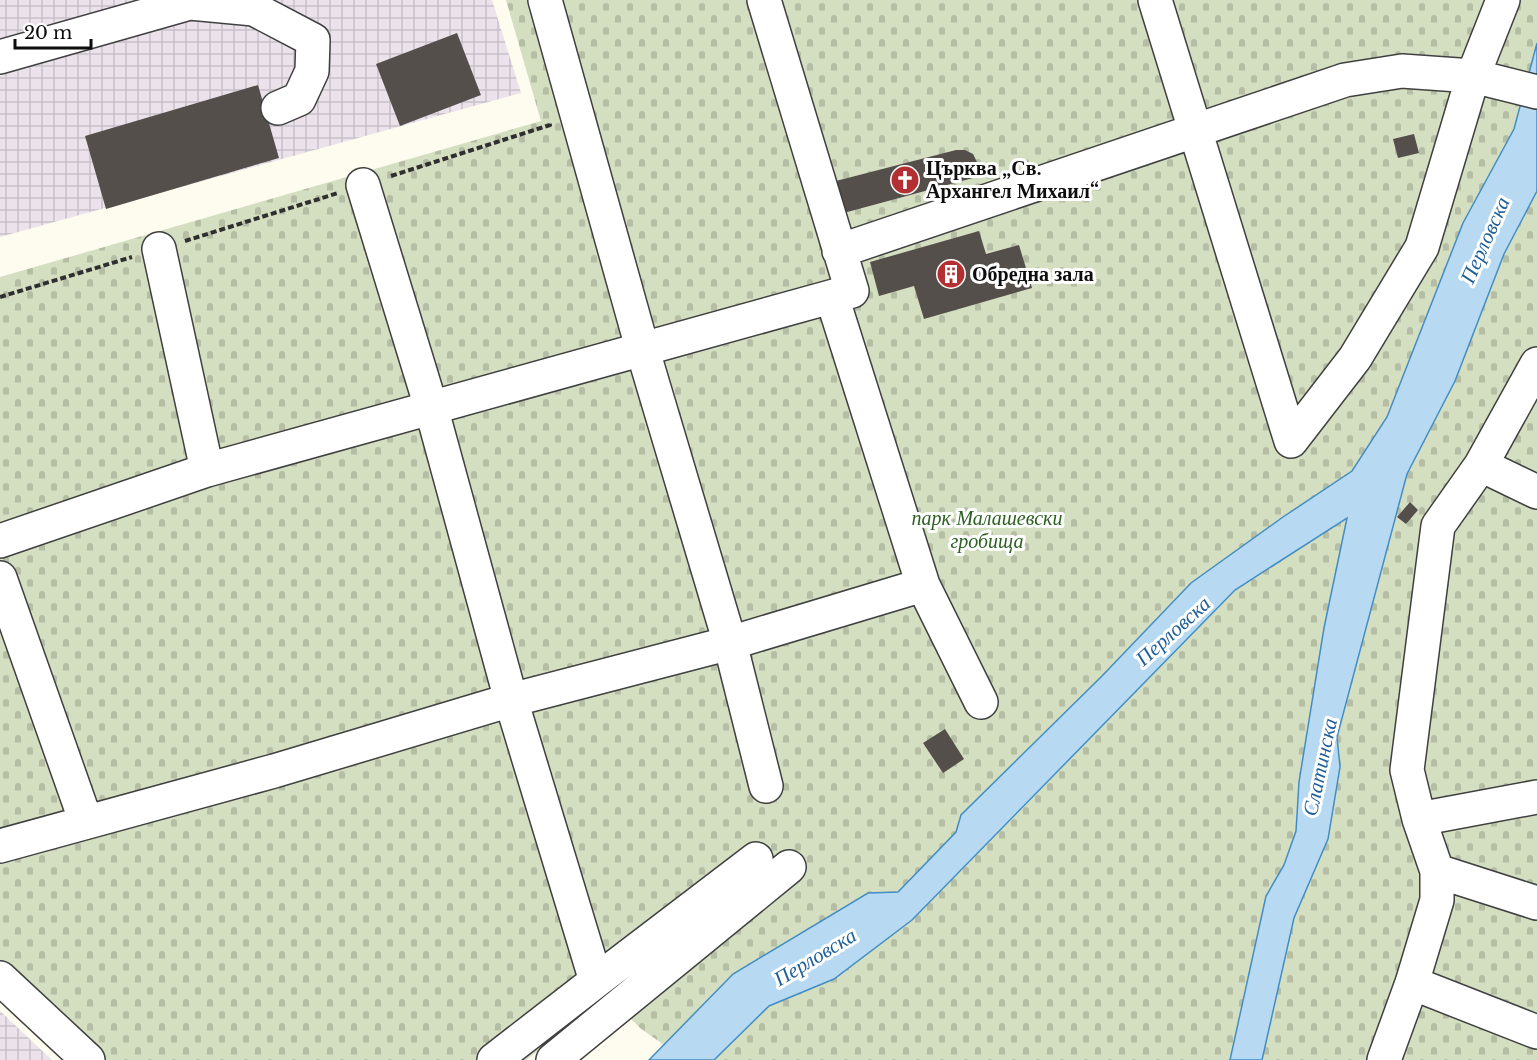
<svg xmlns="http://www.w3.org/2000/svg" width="1537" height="1060" font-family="'Libre Baskerville',serif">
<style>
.industrial{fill:url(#industrial-grid)}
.cemetery{fill:url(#cemetery-stones)}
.water{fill:#b7daf2;stroke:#438dc4;stroke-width:1.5}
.building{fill:#554f4b}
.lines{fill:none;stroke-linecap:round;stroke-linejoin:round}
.minor-casing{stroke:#404040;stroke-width:36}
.path{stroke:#2f2f2f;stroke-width:4;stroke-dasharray:6 3;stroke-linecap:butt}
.minor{stroke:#fff;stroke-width:33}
.labels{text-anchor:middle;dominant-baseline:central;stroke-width:6;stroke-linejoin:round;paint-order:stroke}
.poi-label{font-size:20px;font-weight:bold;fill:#0d0d0d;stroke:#fff;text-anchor:start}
.park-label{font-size:20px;font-style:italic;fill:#2d6122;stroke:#fff}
.water-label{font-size:21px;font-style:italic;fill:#1f5f97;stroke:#fff}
</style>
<defs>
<pattern id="industrial-grid" width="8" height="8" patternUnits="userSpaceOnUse" patternTransform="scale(1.5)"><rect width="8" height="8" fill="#ebe2ec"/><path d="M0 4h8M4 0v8" fill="none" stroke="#c8c1c9"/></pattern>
<pattern id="cemetery-stones" width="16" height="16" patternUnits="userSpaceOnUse" patternTransform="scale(1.5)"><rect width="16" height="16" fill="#d4dfc1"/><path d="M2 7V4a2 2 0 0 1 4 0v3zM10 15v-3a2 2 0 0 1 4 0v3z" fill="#b5bea5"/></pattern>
</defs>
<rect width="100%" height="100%" fill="#fefbef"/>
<!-- industrial -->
<path class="industrial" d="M0 0H492L521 93 0 237Z
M0 1011 52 1060H0Z"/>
<!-- cemetery -->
<path class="cemetery" d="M506 0H1537V1060H685L640 1028 609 996 526 1060H62L0 1002V277L541 121Z"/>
<!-- water -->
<path class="water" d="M1537 43V191L1504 254 1455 381 1407 474 1337 737 1340 767 1328 839 1294 918 1262 1060H1230L1266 896 1284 865 1296 831 1299 782 1324 628 1347 518 1235 590 912 920 834 979 769 1006 714 1060H649L733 974 868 893 898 892 956 832 961 815 1102 676 1191 583 1283 517 1352 471 1387 417 1463 223 1514 129Z"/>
<!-- building -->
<path class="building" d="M457 33 481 95 400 126 376 64Z
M258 85 279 158 106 209 85 136Z
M1414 134 1419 153 1398 158 1393 139Z
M956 150H965L973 154 977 162V170L973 178 840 214 832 182Z
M979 231 986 254 1019 245 1032 288 924 319 914 286 879 296 870 262Z
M1410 502 1418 510 1406 524 1397 517Z
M945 729 964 759 943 773 923 743Z"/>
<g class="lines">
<!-- minor casing -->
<g class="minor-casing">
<path id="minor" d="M545 0 643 351 730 643 766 786
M1155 0 1291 441
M0 57 190 3 254 9 313 40 312 71 299 99 278 108
M363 185 431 407 511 700 596 981 494 1060
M159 249 207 470
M839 251 1345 80 1402 71 1473 76 1537 92
M832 297 923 585 981 702
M1291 441 1355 358 1422 247 1473 76 1503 0
M1481 465 1537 492
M0 541 207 470 852 291 764 0
M0 578 86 822
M1419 819 1537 797
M0 846 274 771 511 700 730 643 923 585
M1437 871 1537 903
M0 978 88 1060
M596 981 756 859
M1412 983 1537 1032
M553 1060 789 867
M1384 1060 1412 983 1437 900V871L1419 819 1407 770 1438 526 1481 465 1537 364"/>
</g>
<!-- path -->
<path class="path" d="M391 176 550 125 549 123
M185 241 338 193
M0 297 132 257"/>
<!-- minor -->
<use href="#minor" class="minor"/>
</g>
<!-- icons -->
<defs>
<g id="church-disc" transform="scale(1.5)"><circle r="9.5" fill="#b42f31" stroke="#fff"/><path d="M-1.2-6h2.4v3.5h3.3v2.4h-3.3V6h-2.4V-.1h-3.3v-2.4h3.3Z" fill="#fff"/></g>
<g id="building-disc" transform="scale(1.5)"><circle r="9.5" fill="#b42f31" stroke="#fff"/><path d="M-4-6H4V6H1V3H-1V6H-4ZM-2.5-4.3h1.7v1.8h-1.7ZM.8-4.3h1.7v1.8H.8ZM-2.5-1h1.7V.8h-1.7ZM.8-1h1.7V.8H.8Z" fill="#fff"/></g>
</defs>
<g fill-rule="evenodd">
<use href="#church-disc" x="905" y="180"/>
<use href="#building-disc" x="951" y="274"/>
</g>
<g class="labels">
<!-- poi labels -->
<g class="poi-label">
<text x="926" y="168">Църква „Св.<tspan x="926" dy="23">Архангел Михаил“</tspan></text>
<text x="972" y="274">Обредна зала</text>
</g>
<!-- park labels -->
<g class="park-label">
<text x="987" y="518">парк Малашевски<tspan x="987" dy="23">гробища</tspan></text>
</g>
<!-- water labels -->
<g class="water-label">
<text transform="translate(1485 240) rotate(-66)">Перловска</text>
<text transform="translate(1173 631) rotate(-42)">Перловска</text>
<text transform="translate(1320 767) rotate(-78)">Слатинска</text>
<text transform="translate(815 957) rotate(-31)">Перловска</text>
</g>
</g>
<!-- scale -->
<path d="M15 39v9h76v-9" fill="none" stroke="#0d0d0d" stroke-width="3"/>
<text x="24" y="39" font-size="18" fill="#0d0d0d" stroke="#ffffff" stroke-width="4.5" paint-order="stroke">20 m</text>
</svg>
